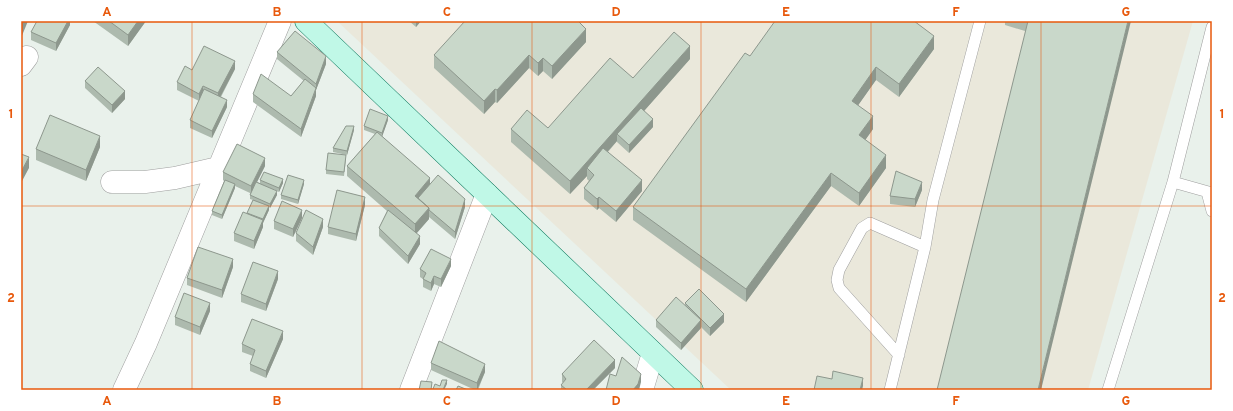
<svg xmlns="http://www.w3.org/2000/svg" width="1233" height="411" font-family="Overpass,sans-serif">
<style>
.industrial{fill:#eae8db}
.lines{fill:none;stroke-linecap:round;stroke-linejoin:round}
.lane-casing{stroke:#9f9f9f;stroke-width:12}
.street-casing{stroke:#9f9f9f;stroke-width:23}
.secondary-casing{stroke:#09785c;stroke-width:23}
.lane{stroke:#fff;stroke-width:11}
.street{stroke:#fff;stroke-width:22}
.secondary{stroke:#c0f8e7;stroke-width:22}
.wall{fill:#adbaae}
.shaded-wall{fill:#8d978d}
.building{fill:#c9d8ca;stroke:#8d978d}
.grid{fill:none;stroke:#e8590c;stroke-width:1;stroke-opacity:0.55}
.neatline{fill:none;stroke:#e8590c;stroke-width:1.5}
.grid-label{font-size:13px;text-anchor:middle;font-weight:bold;fill:#e8590c}
</style>
<rect width="100%" height="100%" fill="#e9f1eb"/>
<!-- industrial -->
<path class="industrial" d="M337 21H1193L1088 390H731Z"/>
<g class="lines">
<!-- lane casing -->
<g class="lane-casing">
<path id="lane" d="M1173 182 1212 193
M1207 192 1212 211
M899 355 839 288 837 280 839 270 862 228 870 223 925 247
M890 390 925 247 933 200 980 21
M1108 390 1173 182 1212 27"/>
</g>
<!-- street casing -->
<g class="street-casing">
<path id="street" d="M21 65 27 57
M112 182H145L175 178 218 168
M124 390 146 343 280 21
M411 390 487 194
M642 390 653 353"/>
</g>
<!-- secondary casing -->
<g class="secondary-casing">
<path id="secondary" d="M306 21 692 390"/>
</g>
<!-- lane -->
<use href="#lane" class="lane"/>
<!-- street -->
<use href="#street" class="street"/>
<!-- secondary -->
<use href="#secondary" class="secondary"/>
</g>
<!-- wall -->
<path class="wall" d="M70 21V25L56 51 31 40V32Z
M93 21H146L128 46Z
M409 21H421L416 27Z
M1005 21H1131L1025 31 1005 25Z
M586 42 552 79 543 71 538 76 529 68 497 103 495 102 484 114 434 68V55Z
M934 49 899 97 876 80 858 105 873 129 865 140 886 168 859 206 831 186 746 302 633 220V207L750 56Z
M277 52 326 64 316 90V96L301 137 253 102V94L291 96 304 81 277 59Z
M690 59 644 111 653 127 629 153 617 142V141L608 152 642 191 616 222 599 208 597 210 584 199V188L589 181 587 179V176L570 194 511 142V129L548 128 633 78Z
M235 69 221 97 227 107 212 138 190 128V120L199 101 177 90V82L192 70Z
M85 81 125 99 112 113 85 88Z
M388 120 382 136 430 184 465 207 455 239 429 217V219L416 234 420 244 408 264 379 236V228L387 211 347 176V166L375 134 364 130V126Z
M354 130 347 155 333 152V148Z
M100 147 86 181 36 160V149Z
M346 159 344 176 326 174V170Z
M265 166 257 182 260 183V180L283 183 279 192 273 189 277 195 270 208 269 207V210L263 223V227L254 249 234 241V233L247 214 253 200 250 199V193L235 186V188L222 219 212 215V211L224 181 223 180V172Z
M304 184 298 204 281 199V195Z
M922 190 915 207 890 204V196Z
M365 205 356 241 328 234V227Z
M302 218 293 237 274 229V221Z
M323 227 313 255 296 241V233Z
M451 266 441 287 434 284 431 291 423 287V279L420 277V269Z
M233 267 222 298 187 285V278Z
M278 279 266 311 241 302V294Z
M685 303 724 322 710 336 701 327V328L681 350 656 327V320L685 305Z
M210 311 200 335 175 325V317Z
M283 339 266 378 250 371V364L253 356 242 352V344Z
M431 363 485 372 478 390H475L431 370Z
M615 368 593 390H561V385L563 383 562 382V374Z"/>
<!-- shaded-wall -->
<path class="shaded-wall" d="M23 21H28L21 38V25Z
M68 21H70V25L56 51V43Z
M138 21H146L128 46V35Z
M416 21H421L416 27Z
M1128 21H1131L1041 390H1038Z
M586 29V42L552 79V66Z
M934 36V49L899 97V84Z
M690 46V59L621 137 617 134V141L590 171 587 168V176L570 194V181Z
M529 55V68L497 103V90Z
M326 56V64L316 90V96L301 137V129L316 89V84Z
M543 58V71L538 76V63Z
M235 61V69L218 101V93Z
M876 67V80L852 114V101Z
M203 86V93L199 101V94Z
M495 89V102L484 114V101Z
M125 91V99L112 113V105Z
M227 100V107L212 138V131Z
M388 116V120L382 137V133Z
M873 116V129L859 149V135Z
M653 119V127L629 153V145Z
M354 126V130L347 155V151Z
M100 136V147L86 181V170Z
M886 155V168L859 206V193Z
M29 157V168L21 183V172Z
M265 158V166L251 194V186Z
M831 173V186L746 302V289Z
M430 178V189L419 201 415 196Z
M283 179V183L279 192V188Z
M304 180V184L298 204V200Z
M642 180V191L616 222V211Z
M922 182V190L915 207V199Z
M235 184V188L222 219V215Z
M277 191V195L270 208V204Z
M365 197V205L356 241V234Z
M599 197V208L597 210V199Z
M465 199V207L455 239V232Z
M269 206V210L263 223V219Z
M429 208V219L415 235V224Z
M302 210V218L293 237V229Z
M323 219V227L313 255V247Z
M263 220V227L254 249V241Z
M420 236V244L408 264V256Z
M233 259V267L222 298V290Z
M451 259V266L441 287V279Z
M278 271V279L266 311V304Z
M434 276V284L431 291V283Z
M210 303V311L200 335V327Z
M724 314V322L710 336V328Z
M701 320V328L681 350V343Z
M283 331V339L266 378V371Z
M615 360V368L593 390H586Z
M485 364V372L477 390V383Z
M641 374V382L639 390H633Z
M863 378V386L862 390H860Z
M447 380V384L444 390H443Z"/>
<!-- building -->
<path class="building" d="M37 21H68L56 43 31 32Z
M109 21H138L128 35Z
M465 21H578L586 29 552 66 543 58 538 63 529 55 497 90 495 89 484 101 434 55Z
M775 21H914L934 36 899 84 876 67 852 101 873 116 859 135 886 155 859 193 831 173 746 289 633 207 745 53 750 56Z
M1028 21H1128L1038 390H937Z
M295 31 326 56 316 84 277 52Z
M674 32 690 46 570 181 511 129 527 110 548 128 610 58 633 78Z
M204 46 235 61 218 93 203 86 199 94 177 82 185 66 192 70Z
M98 67 125 91 112 105 85 81Z
M261 74 291 96 305 79 316 88 301 129 253 94Z
M204 89 227 100 212 131 190 120Z
M641 108 653 119 629 145 617 134Z
M370 109 388 116 382 133 364 126Z
M50 115 100 136 86 170 36 149Z
M346 126H354L347 151 333 148Z
M377 132 430 178 415 196 429 208 415 224 347 166Z
M237 144 265 158 251 186 223 172Z
M603 148 642 180 616 211 599 197 597 199 584 188 594 175 587 168Z
M328 153 346 155 344 172 326 170Z
M21 154 29 157 21 172Z
M896 171 922 182 915 199 890 196Z
M264 172 283 179 279 188 260 180Z
M288 175 304 180 298 200 281 195Z
M438 175 465 199 455 232 429 210V208L418 198Z
M225 180 235 184 222 215 212 211Z
M256 182 277 191 270 204 250 195Z
M337 190 365 197 356 234 328 227Z
M253 200 269 206 263 219 247 213Z
M282 201 302 210 293 229 274 221Z
M306 210 323 219 313 247 296 233Z
M388 210 420 236 408 256 379 228Z
M243 212 263 220 254 241 234 233Z
M198 247 233 259 222 290 187 278Z
M431 249 451 259 441 279 434 276 431 283 423 279 426 273 420 269Z
M253 262 278 271 266 304 241 294Z
M699 289 724 314 710 328 685 303Z
M184 293 210 303 200 327 175 317Z
M676 297 701 320 681 343 656 320Z
M252 319 283 331 266 371 250 364 255 350 242 344Z
M594 340 615 360 586 390H567L561 385 566 379 562 374Z
M439 341 485 364 477 383 431 363Z
M622 357 641 374 638 384 633 390H606L610 374 616 376Z
M833 371 863 378 860 390H814L817 376 832 379Z
M442 380H447L443 390H434L433 389 435 384 440 386Z
M421 381 432 382 431 390H419Z
M458 386 468 390H456Z"/>
<!-- grid -->
<path class="grid" d="M192 21V390M362 21V390M532 21V390M701 21V390M871 21V390M1041 21V390M21 206H1212"/>
<!-- border -->
<rect width="1233" height="411" fill="none" stroke="#ffffff" stroke-width="44"/>
<rect x="22" y="22" width="1189" height="367" class="neatline"/>
<g class="grid-label">
<text x="107" y="16">A</text>
<text x="277" y="16">B</text>
<text x="447" y="16">C</text>
<text x="616" y="16">D</text>
<text x="786" y="16">E</text>
<text x="956" y="16">F</text>
<text x="1126" y="16">G</text>
<text x="11" y="118">1</text>
<text x="1222" y="118">1</text>
<text x="11" y="302">2</text>
<text x="1222" y="302">2</text>
<text x="107" y="405">A</text>
<text x="277" y="405">B</text>
<text x="447" y="405">C</text>
<text x="616" y="405">D</text>
<text x="786" y="405">E</text>
<text x="956" y="405">F</text>
<text x="1126" y="405">G</text>
</g>
</svg>
